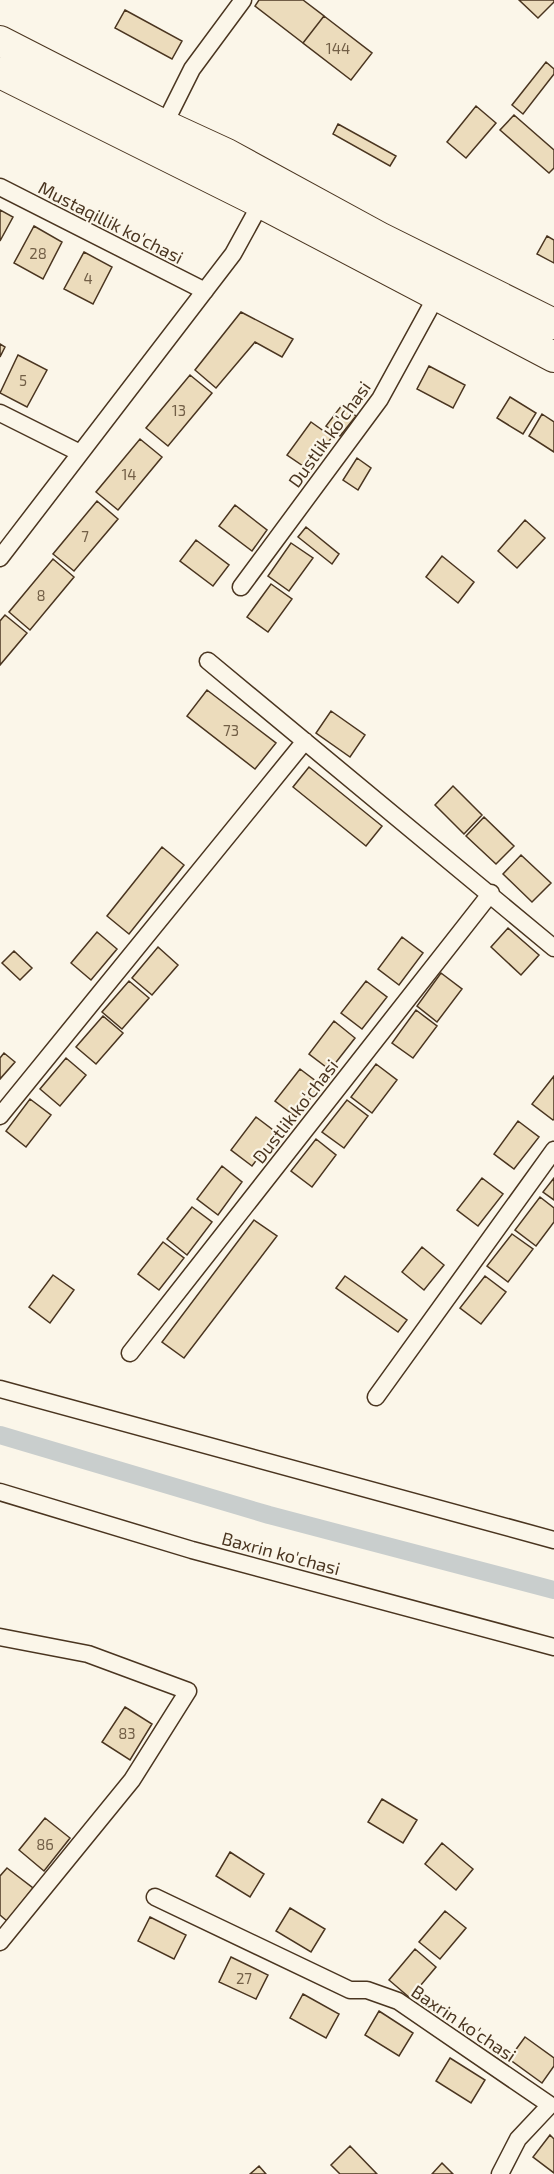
<svg xmlns="http://www.w3.org/2000/svg" width="554" height="2174" font-family="'Exo 2',sans-serif">
<style>
.lines{fill:none;stroke-linecap:round;stroke-linejoin:round}
.canal{stroke:#c9cecd;stroke-width:18}
.building{fill:#ecdcbc;stroke:#4a3520;stroke-width:1.5}
.street-casing{stroke:#4a3520;stroke-width:19}
.highway-casing{stroke:#4a3520;stroke-width:32}
.street{stroke:#fbf6e9;stroke-width:16}
.highway{stroke:#fbf6e9;stroke-width:30}
.labels{text-anchor:middle;dominant-baseline:central;stroke-width:4.5;stroke-linejoin:round;paint-order:stroke}
.number-label{font-size:15px;fill:#725f47}
.street-label{font-size:18px;fill:#4a3520;stroke:#fbf6e9}
</style>
<rect width="100%" height="100%" fill="#fbf6e9"/>
<g class="lines">
<!-- canal -->
<path class="canal" d="M0 1435 269 1515 554 1590"/>
</g>
<!-- building -->
<path class="building" d="M259 0H303L324 16 303 43 255 6Z
M519 0H554V2L538 18Z
M125 10 182 41 172 59 115 28Z
M324 16 372 53 351 80 303 43Z
M546 62 554 69V74L523 114 512 105Z
M476 106 496 123 466 158 447 142Z
M514 115 554 150V168L549 173 500 130Z
M338 124 396 156 390 166 333 134Z
M0 210 13 217 0 241Z
M34 226 62 242 43 279 14 263Z
M547 236 554 240V263L537 254Z
M84 252 112 267 93 304 64 289Z
M241 312 293 339 282 357 255 342 216 388 195 370Z
M0 344 5 347 0 357Z
M18 355 47 370 27 407 0 393Z
M429 366 465 385 453 408 417 389Z
M190 375 212 393 168 446 146 428Z
M510 397 536 413 523 434 497 418Z
M342 405 356 416 340 436 326 426Z
M542 414 554 422V452L529 436Z
M311 422 332 437 309 470 287 455Z
M140 439 162 457 118 510 96 492Z
M357 458 371 468 358 490 343 480Z
M97 501 118 519 74 571 53 554Z
M235 505 267 530 252 551 219 526Z
M525 520 545 538 517 568 498 551Z
M306 527 339 554 332 564 298 537Z
M196 540 229 565 213 586 180 561Z
M291 543 313 558 289 591 268 576Z
M442 556 474 582 458 603 426 577Z
M53 559 74 577 30 630 9 612Z
M271 584 292 599 268 632 247 617Z
M5 615 27 633 0 665V621Z
M207 690 276 743 255 769 187 716Z
M331 711 365 735 350 757 316 733Z
M309 767 382 826 366 846 293 787Z
M453 786 482 815 464 834 435 805Z
M484 817 514 846 496 864 466 836Z
M162 847 184 865 129 934 107 916Z
M521 855 551 883 532 902 503 874Z
M508 928 539 955 521 975 491 947Z
M97 932 117 949 91 980 71 963Z
M402 937 423 953 399 985 378 969Z
M158 947 178 965 152 995 132 978Z
M14 951 32 968 20 980 2 963Z
M441 973 462 989 437 1022 417 1006Z
M129 981 149 998 122 1029 102 1012Z
M366 981 387 997 362 1029 341 1013Z
M416 1010 437 1026 413 1058 392 1043Z
M103 1016 123 1033 96 1064 76 1047Z
M334 1021 355 1038 330 1070 309 1054Z
M4 1053 15 1062 0 1079V1058Z
M66 1058 86 1075 60 1106 40 1089Z
M376 1064 397 1080 372 1113 351 1097Z
M300 1069 321 1085 296 1117 275 1101Z
M554 1076V1119L553 1120 532 1104Z
M30 1099 51 1115 26 1147 6 1131Z
M347 1100 368 1116 344 1148 322 1132Z
M256 1117 277 1133 252 1166 231 1150Z
M518 1121 539 1137 514 1169 494 1154Z
M316 1139 336 1155 312 1187 291 1171Z
M222 1166 242 1182 218 1215 197 1199Z
M482 1178 503 1194 478 1226 457 1210Z
M554 1178V1200L543 1192Z
M540 1197 554 1208V1222L536 1246 515 1230Z
M192 1207 212 1222 187 1255 167 1239Z
M254 1220 277 1236 184 1358 162 1342Z
M512 1234 533 1249 508 1282 487 1266Z
M163 1242 184 1258 159 1290 138 1274Z
M422 1247 444 1265 424 1290 402 1272Z
M53 1275 74 1290 50 1323 29 1307Z
M345 1276 407 1320 398 1332 336 1288Z
M485 1276 506 1292 481 1324 460 1308Z
M125 1707 152 1724 130 1760 102 1742Z
M382 1799 417 1820 403 1843 368 1822Z
M45 1818 70 1838 44 1871 19 1850Z
M442 1843 473 1869 456 1890 425 1864Z
M230 1852 264 1874 250 1897 216 1876Z
M7 1868 33 1888 7 1921 0 1915V1876Z
M290 1908 325 1929 311 1952 276 1931Z
M445 1911 466 1928 440 1959 419 1942Z
M150 1917 186 1935 174 1959 138 1941Z
M415 1949 436 1967 410 1998 389 1980Z
M231 1957 268 1975 256 1999 219 1982Z
M303 1994 339 2014 326 2038 290 2018Z
M379 2011 413 2033 399 2056 365 2035Z
M525 2037 554 2058V2066L542 2083 509 2059Z
M450 2058 485 2080 471 2103 436 2081Z
M550 2135 554 2139V2173L533 2157Z
M350 2146 377 2174H340L331 2165Z
M442 2163 453 2174H432Z
M259 2166 266 2174H250Z"/>
<g class="lines">
<!-- street casing -->
<g class="street-casing">
<path id="street" d="M164 125 192 69 243 0
M0 187 205 291
M0 413 80 453
M0 558 233 254 261 203
M241 587 380 399 437 295
M208 661 554 948
M0 1116 305 741
M130 1353 491 893
M0 1389 554 1540
M376 1397 554 1150
M0 1492 192 1550 554 1647
M0 1637 88 1654 188 1691 132 1780 0 1942
M155 1897 350 1990H367L398 2001 550 2105 518 2139 500 2174"/>
</g>
<!-- highway casing -->
<g class="highway-casing">
<path id="highway" d="M0 41 164 125 227 154 379 237 554 324
M0 73 261 203 554 357"/>
</g>
<!-- street -->
<use href="#street" class="street"/>
<!-- highway -->
<use href="#highway" class="highway"/>
</g>
<g class="labels">
<!-- number labels -->
<g class="number-label">
<text x="338" y="48">144</text>
<text x="38" y="253">28</text>
<text x="88" y="278">4</text>
<text x="23" y="380">5</text>
<text x="179" y="410">13</text>
<text x="129" y="474">14</text>
<text x="85" y="536">7</text>
<text x="41" y="595">8</text>
<text x="231" y="730">73</text>
<text x="127" y="1733">83</text>
<text x="45" y="1844">86</text>
<text x="244" y="1978">27</text>
</g>
<!-- street labels -->
<g class="street-label">
<text transform="translate(111 222) rotate(27)">Mustaqillik ko'chasi</text>
<text transform="translate(329 434) rotate(-54)">Dustlik ko'chasi</text>
<text transform="translate(295 1111) rotate(-52)">Dustlik ko'chasi</text>
<text transform="translate(281 1553) rotate(15)">Baxrin ko'chasi</text>
<text transform="translate(464 2023) rotate(34)">Baxrin ko'chasi</text>
</g>
</g>
</svg>
